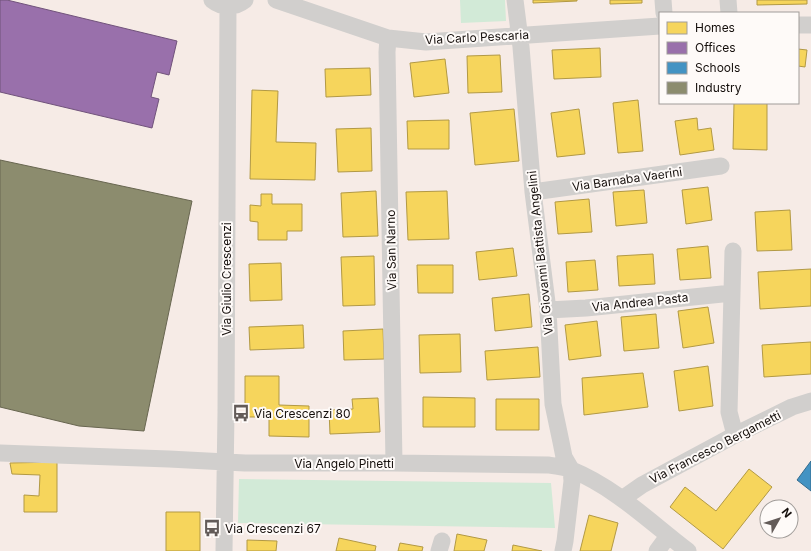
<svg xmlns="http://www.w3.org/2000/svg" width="811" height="551" font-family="Inter,sans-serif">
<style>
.green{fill:#d2ead7}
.homes{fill:#f6d55c;stroke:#b29944}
.offices{fill:#9970ab;stroke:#71537b}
.schools{fill:#4393c3;stroke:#356b8c}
.industry{fill:#8c8c6e;stroke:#686650}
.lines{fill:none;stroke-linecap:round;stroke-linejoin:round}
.minor{stroke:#d1cfcd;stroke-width:17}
.labels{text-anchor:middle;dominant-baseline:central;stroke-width:4;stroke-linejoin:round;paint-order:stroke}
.street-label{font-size:12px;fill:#140e0b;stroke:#fefaf8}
.poi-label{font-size:12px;fill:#140e0b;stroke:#fefaf8;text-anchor:start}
</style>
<rect width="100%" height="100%" fill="#f6ebe6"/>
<!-- green -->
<path class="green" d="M460 0H505L506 21 461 23Z
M239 479 551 483 555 528 238 523Z"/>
<!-- homes -->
<path class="homes" d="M533 0H577V1L533 3Z
M610 0H642V3L610 4Z
M757 0H807V4L757 5Z
M600 48 601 77 554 79 552 50Z
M798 49 807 50 805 67 798 66Z
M500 55 502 92 468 93 467 56Z
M445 59 449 93 414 97 410 63Z
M370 68 371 95 326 97 325 69Z
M252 90 278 91 276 142 316 143 315 180 250 179Z
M638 100 643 151 618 153 613 103Z
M734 103H767V150L733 149Z
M514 109 519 161 475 165 470 113Z
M579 109 585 154 557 157 551 113Z
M697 118 698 130 711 128 714 150 680 155 675 121Z
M449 120V149H408L407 121Z
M371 128 372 171 338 172 336 129Z
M708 187 712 220 686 224 682 190Z
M644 190 647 223 616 226 613 192Z
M376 191 378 236 343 237 341 193Z
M447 191 449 239 408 240 406 192Z
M261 194H272V204H302V231H287V240H258V222L250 221V205L261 206Z
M589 199 592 232 558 234 555 202Z
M790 210 792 250 757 251 755 212Z
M708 246 711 278 680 280 677 249Z
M513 248 517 276 479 280 476 252Z
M653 254 655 284 619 286 617 256Z
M374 256 375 305 343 306 341 257Z
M595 260 598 290 568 292 566 262Z
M281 263 282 300 250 301 249 264Z
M417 265H453V293H418Z
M811 269V306L760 309 758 272Z
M529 294 532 327 495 331 492 298Z
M708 307 714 343 683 348 678 311Z
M656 314 659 348 624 351 621 317Z
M597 321 601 356 569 360 565 325Z
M303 325 304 348 250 350 249 327Z
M383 329 384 359 344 360 343 331Z
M460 334 461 372 420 373 419 335Z
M811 342V374L764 377 762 345Z
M538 347 540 377 487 380 485 351Z
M708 366 713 406 679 411 674 371Z
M643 373 648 407 584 415 582 378Z
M245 376H279V405L309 406V437L269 436V417H245Z
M423 397 475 398V427H423Z
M378 398 380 432 330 434 329 410 353 409 352 399Z
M496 399H539V430H496Z
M57 462V512H24V495L39 496 40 475 12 474 10 463Z
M749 469 772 487 723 549 670 507 685 487 716 511Z
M166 512H200V551H166Z
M589 515 618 523 611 551H580Z
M457 534 487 540 484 551H454Z
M339 538 376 546 375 551H336Z
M247 540 277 541 276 551H247Z
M400 543 423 547 422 551H398Z
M513 545 542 551H512Z"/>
<!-- offices -->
<path class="offices" d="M0 0H7L177 41 169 75 157 72 151 97 159 99 152 128 0 92Z"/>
<!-- schools -->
<path class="schools" d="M811 461V491L797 480Z"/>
<!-- industry -->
<path class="industry" d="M0 160 192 201 144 431 79 426 0 407Z"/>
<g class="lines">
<!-- minor -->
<path class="minor" d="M212 0C222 8 235 8 245 0
M276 0 388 38 426 42 660 26
M515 0 521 47 533 192 548 310 553 404 561 442 564 457 571 469 572 481 565 541 563 551
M663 0 664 13
M728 0 729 13
M798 25H811
M388 38 387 52 394 463
M533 192 721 166
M733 251 732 293 729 412 735 435
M548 310 586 308 732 293
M0 453 169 459 245 463H394L548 465C556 466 565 467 572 470 616 488 651 523 688 551
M622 499 642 485 735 435 792 407 811 401
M224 551 226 412 228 6
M439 551 442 541
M657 551 668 536"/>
</g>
<!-- icons -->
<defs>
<g id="bus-bare" transform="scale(1.38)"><path d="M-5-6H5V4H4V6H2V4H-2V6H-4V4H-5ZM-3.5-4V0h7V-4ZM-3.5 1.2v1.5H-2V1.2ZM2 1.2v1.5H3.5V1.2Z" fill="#635b58" stroke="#fefaf8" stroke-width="2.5" paint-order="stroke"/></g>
</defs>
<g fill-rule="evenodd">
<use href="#bus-bare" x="241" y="413"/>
<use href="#bus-bare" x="212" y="528"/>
</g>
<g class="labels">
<!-- street labels -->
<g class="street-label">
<text transform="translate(477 37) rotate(-3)">Via Carlo Pescaria</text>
<text transform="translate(627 179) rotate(-8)">Via Barnaba Vaerini</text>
<text transform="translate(391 250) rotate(-91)">Via San Narno</text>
<text transform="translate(540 253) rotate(-96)">Via Giovanni Battista Angelini</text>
<text transform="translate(226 279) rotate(-90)">Via Giulio Crescenzi</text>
<text transform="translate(640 302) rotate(-6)">Via Andrea Pasta</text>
<text transform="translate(715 447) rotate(-27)">Via Francesco Bergametti</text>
<text x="344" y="463">Via Angelo Pinetti</text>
</g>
<!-- poi labels -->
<g class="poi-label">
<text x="254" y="413">Via Crescenzi 80</text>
<text x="225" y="528">Via Crescenzi 67</text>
</g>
</g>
<!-- legend -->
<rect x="659" y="12" width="140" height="92" fill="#fefaf8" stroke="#a09c99"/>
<rect x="667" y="22" width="20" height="12" fill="#f6d55c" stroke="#a09c99"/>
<text x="695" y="32" font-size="12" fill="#140e0b">Homes</text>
<rect x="667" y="42" width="20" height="12" fill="#9970ab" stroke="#a09c99"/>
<text x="695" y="52" font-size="12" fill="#140e0b">Offices</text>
<rect x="667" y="62" width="20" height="12" fill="#4393c3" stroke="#a09c99"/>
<text x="695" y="72" font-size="12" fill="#140e0b">Schools</text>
<rect x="667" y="82" width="20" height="12" fill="#8c8c6e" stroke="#a09c99"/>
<text x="695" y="92" font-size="12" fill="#140e0b">Industry</text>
<!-- north arrow -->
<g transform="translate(779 519) rotate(51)"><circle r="19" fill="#fefaf8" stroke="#a09c99"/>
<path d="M0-3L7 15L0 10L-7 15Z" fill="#635b58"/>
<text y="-6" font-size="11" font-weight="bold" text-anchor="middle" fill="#140e0b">N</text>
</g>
</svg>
